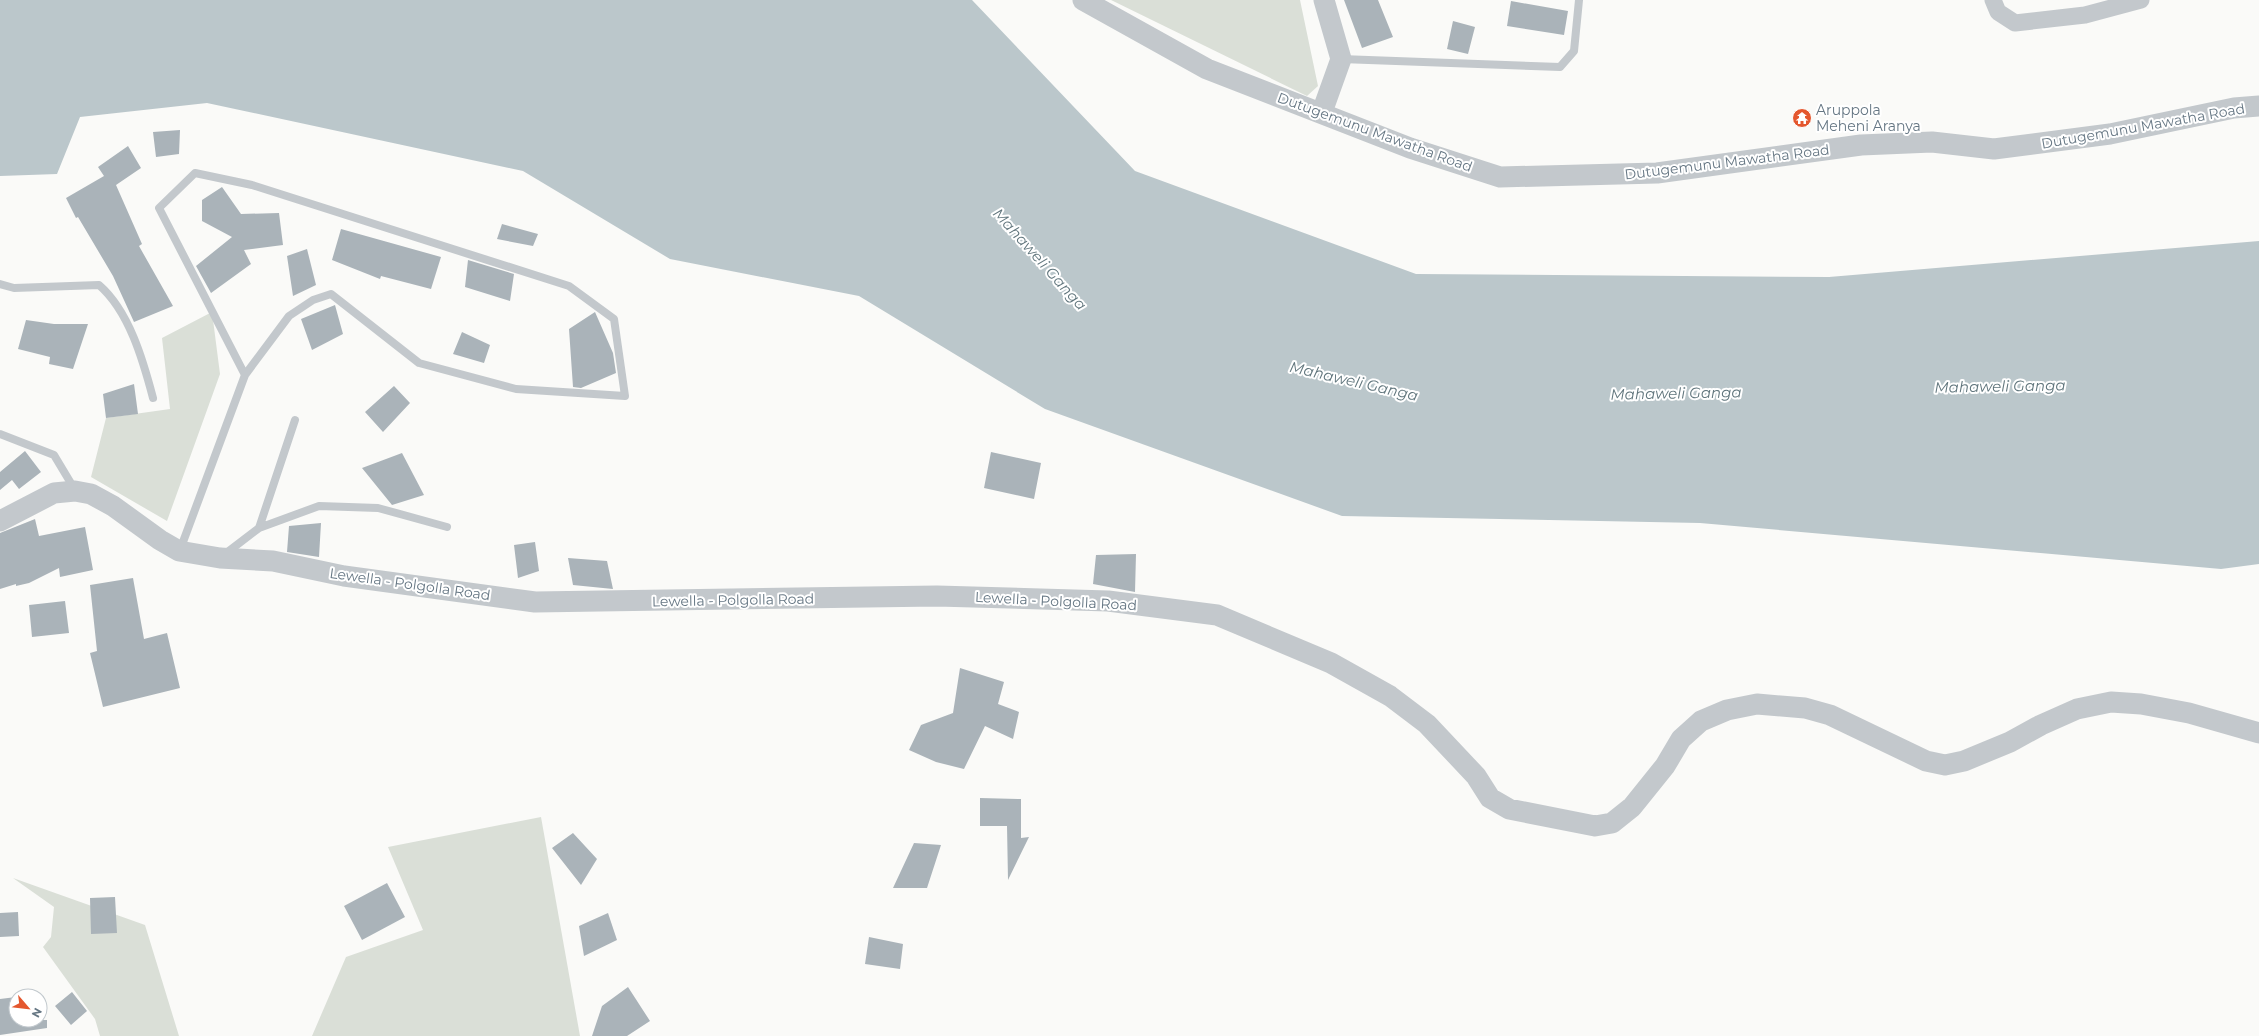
<svg xmlns="http://www.w3.org/2000/svg" width="2259" height="1036" font-family="Montserrat,sans-serif">
<style>
.green{fill:#dadfd7}
.water{fill:#bbc7cb}
.building{fill:#aab3b9}
.lines{fill:none;stroke-linecap:round;stroke-linejoin:round}
.service{stroke:#c3c8cc;stroke-width:8}
.minor{stroke:#c3c8cc;stroke-width:17}
.tertiary{stroke:#c3c8cc;stroke-width:21}
.labels{text-anchor:middle;dominant-baseline:central;stroke-width:4;stroke-linejoin:round;paint-order:stroke}
.poi-label{font-size:14px;fill:#657683;stroke:#fff;text-anchor:start}
.street-label{font-size:14px;fill:#657683;stroke:#fff}
.water-label{font-size:15px;font-style:italic;fill:#60757c;stroke:#fff}
</style>
<rect width="100%" height="100%" fill="#fafaf8"/>
<!-- green -->
<path class="green" d="M1111 0H1300L1318 86 1307 96Z
M212 312 220 374 167 521 91 477 106 418 170 409 162 338Z
M541 817 580 1036H312L346 957 423 930 388 847Z
M13 878 145 925 179 1036H100L95 1019 43 947 51 937 54 907Z"/>
<!-- water -->
<path class="water" d="M0 0H972L1135 171 1416 274 1829 277 2259 241V564L2221 569 1700 523 1342 516 1045 409 859 296 670 259 523 171 207 103 80 117 57 174 0 176Z"/>
<!-- building -->
<path class="building" d="M1344 0H1378L1393 37 1362 48Z
M1511 1 1568 11 1564 35 1507 26Z
M1453 21 1475 27 1468 54 1447 49Z
M180 130 179 154 156 157 153 132Z
M128 146 141 168 116 185 142 244 139 246 173 306 134 322 113 276 78 217 76 218 66 198 104 176 98 167Z
M222 187 241 214 279 213 283 245 244 250 251 264 211 293 196 266 232 237 202 221V200Z
M502 224 538 234 533 246 497 239Z
M341 229 441 257 431 289 381 276 380 279 332 260Z
M307 249 316 285 293 296 287 256Z
M468 260 514 274 510 301 465 287Z
M335 305 343 334 312 350 301 319Z
M595 312 613 353 616 373 581 388 573 387 569 329Z
M26 320 54 324H88L73 369 49 364 50 357 18 349Z
M462 332 490 345 484 363 453 354Z
M134 384 138 414 106 418 103 394Z
M394 386 410 403 383 432 365 412Z
M25 451 41 472 19 489 12 480 0 490V472Z
M991 452 1041 463 1034 499 984 488Z
M402 453 424 495 392 505 362 468Z
M35 519 39 536 85 527 93 570 60 577 59 568 29 583 16 586V584L0 589V533Z
M321 523 319 557 287 552 289 526Z
M535 542 539 571 518 578 514 545Z
M1136 554 1135 592 1093 584 1096 555Z
M568 558 607 561 613 589 573 585Z
M133 578 144 639 167 633 180 688 103 707 90 653 97 651 90 585Z
M65 601 69 633 32 637 29 605Z
M960 668 1004 682 998 704 1019 712 1013 739 985 726 964 769 936 762 909 750 921 725 953 713Z
M980 798 1021 799V838L1029 837 1008 880 1007 826H980Z
M573 833 597 859 581 885 552 848Z
M914 843 941 845 927 888H893Z
M387 883 405 917 362 940 344 906Z
M115 897 117 933 91 934 90 898Z
M18 912 19 936 0 937V913Z
M608 913 617 940 584 956 579 926Z
M869 937 903 944 900 969 865 964Z
M628 987 650 1021 627 1036H592L602 1006Z
M72 992 87 1011 71 1025 55 1006Z
M16 997V1020H47V1028L0 1035V999Z"/>
<g class="lines">
<!-- service -->
<path class="service" d="M1341 59 1560 67 1574 51 1579 0
M0 284 14 288 99 285C129 311 143 360 153 398
M0 434 54 455 75 490
M259 528 295 420
M180 550 245 375 289 316 313 300 331 294 419 363 516 389 625 396 614 319 569 286 252 185 195 173 159 208 245 375
M225 554 259 528 319 506 378 508 447 527"/>
<!-- minor -->
<path class="minor" d="M1993 0 1998 12 2015 23 2085 15 2141 0"/>
<!-- tertiary -->
<path class="tertiary" d="M1083 0 1207 69 1410 148 1500 177 1657 173 1861 145 1932 142 1994 149 2110 134 2234 108 2259 106
M1322 112 1341 59 1324 0
M0 521 54 493 75 491 91 494 113 506 160 540 179 551 220 558 273 561 344 576 535 602 937 596 1108 601 1217 615 1331 663 1390 696 1427 724 1476 776 1490 798 1509 809 1595 826 1612 823 1632 807 1665 766 1681 739 1701 721 1727 710 1757 704 1805 708 1830 715 1926 761 1945 765 1964 761 2010 742 2041 725 2077 709 2111 702 2141 704 2189 713 2259 733"/>
</g>
<!-- icons -->
<defs>
<g id="temple-disc" transform="scale(1)"><circle r="9.5" fill="#e4572e" stroke="#fff"/><path d="M0-6L5-2H3V0L6.5 2.5H4V6H1.5V3h-3V6H-4V2.5H-6.5L-3 0V-2H-5Z" fill="#fff"/></g>
</defs>
<g fill-rule="evenodd">
<use href="#temple-disc" x="1802" y="118"/>
</g>
<g class="labels">
<!-- poi labels -->
<g class="poi-label">
<text x="1816" y="110">Aruppola<tspan x="1816" dy="16">Meheni Aranya</tspan></text>
</g>
<!-- street labels -->
<g class="street-label">
<text transform="translate(2143 126) rotate(-10)">Dutugemunu Mawatha Road</text>
<text transform="translate(1375 132) rotate(20)">Dutugemunu Mawatha Road</text>
<text transform="translate(1727 162) rotate(-7)">Dutugemunu Mawatha Road</text>
<text transform="translate(410 584) rotate(8)">Lewella - Polgolla Road</text>
<text transform="translate(733 600) rotate(-1)">Lewella - Polgolla Road</text>
<text transform="translate(1056 601) rotate(3)">Lewella - Polgolla Road</text>
</g>
<!-- water labels -->
<g class="water-label">
<text transform="translate(1040 259) rotate(48)">Mahaweli Ganga</text>
<text transform="translate(1354 381) rotate(13)">Mahaweli Ganga</text>
<text transform="translate(2000 386) rotate(-1)">Mahaweli Ganga</text>
<text transform="translate(1676 393) rotate(-1)">Mahaweli Ganga</text>
</g>
</g>
<!-- north arrow -->
<g transform="translate(28 1008) rotate(118)"><circle r="19" fill="#ffffff" stroke="#c1c8cd"/>
<path d="M0-3L7 15L0 10L-7 15Z" fill="#e4572e"/>
<text y="-6" font-size="11" font-weight="bold" text-anchor="middle" fill="#657683">N</text>
</g>
</svg>
